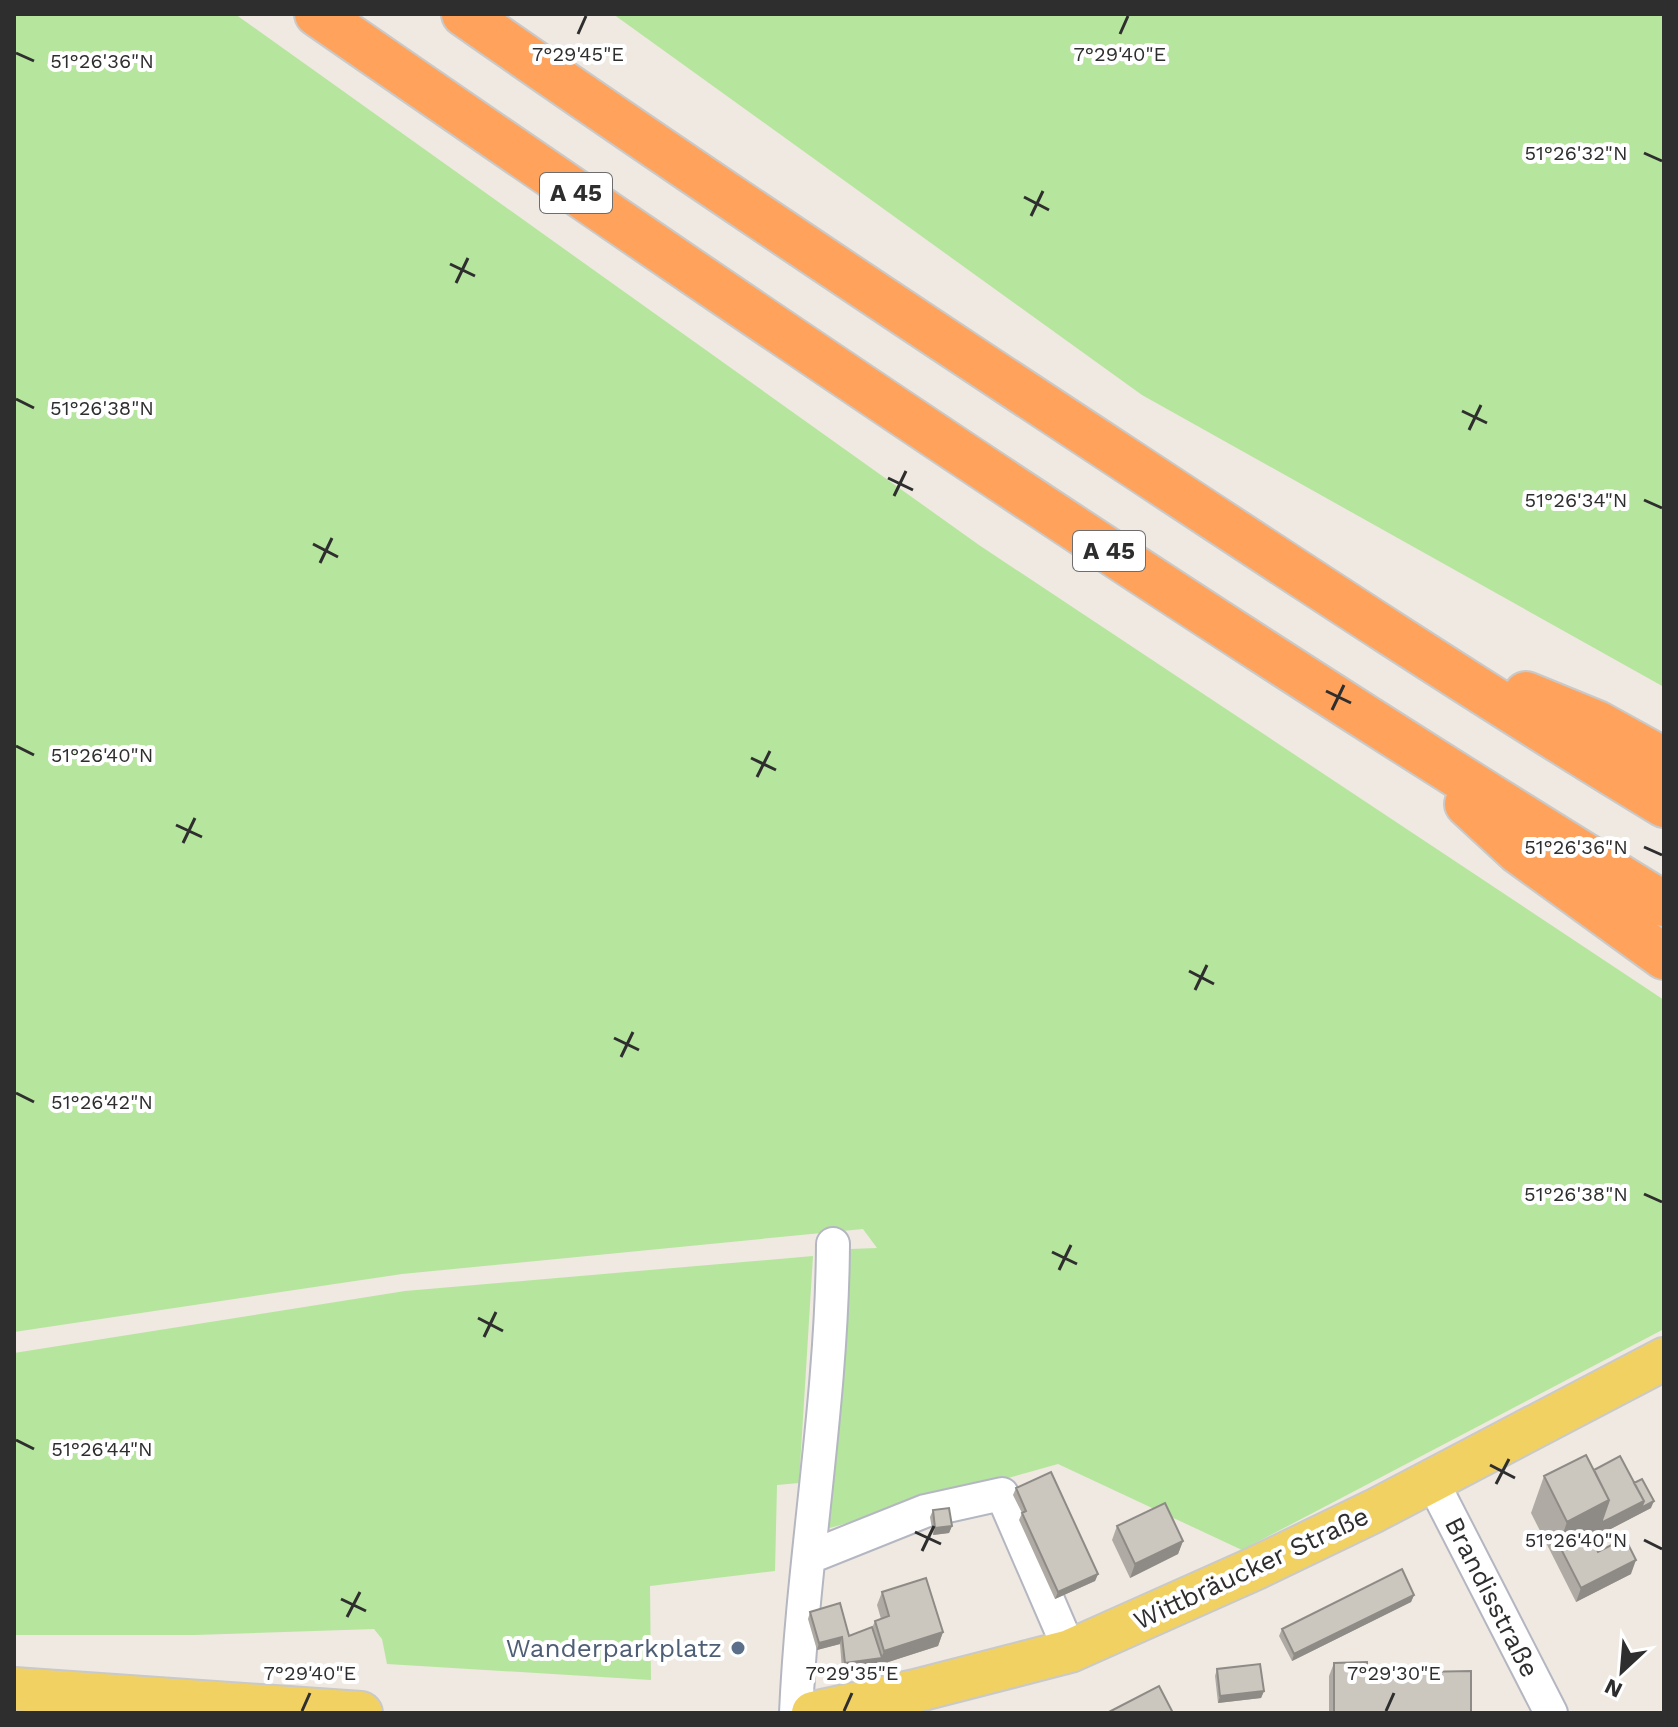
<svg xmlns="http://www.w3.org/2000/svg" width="1678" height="1727" font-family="'Work Sans',sans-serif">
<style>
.green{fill:#b6e59e}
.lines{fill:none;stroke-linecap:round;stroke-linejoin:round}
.minor-casing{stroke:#b4b7c1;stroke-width:36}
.major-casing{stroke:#c9c9c9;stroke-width:46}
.highway-casing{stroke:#c9c9c9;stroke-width:48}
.minor{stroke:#fff;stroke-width:32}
.major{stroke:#f2d163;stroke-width:42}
.highway{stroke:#ffa35c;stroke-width:44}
.wall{fill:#afaba4}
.shaded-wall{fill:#8e8b86}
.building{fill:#cbc7bf;stroke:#8e8b86;stroke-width:2}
.ticks{fill:none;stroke:#2e2e2e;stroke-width:3}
.service-dot{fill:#5c6f8a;stroke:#fff;stroke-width:3}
.labels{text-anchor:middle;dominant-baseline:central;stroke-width:8;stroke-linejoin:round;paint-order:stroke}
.shield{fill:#fff;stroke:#6d6d6d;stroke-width:2}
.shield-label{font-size:24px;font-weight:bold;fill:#2e2e2e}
.street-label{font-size:26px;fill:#2e2e2e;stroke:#fff}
.service-label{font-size:26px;fill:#4e5e75;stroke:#fff;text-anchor:end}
.ticks-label{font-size:20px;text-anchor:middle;fill:#2e2e2e;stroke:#fff;stroke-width:8;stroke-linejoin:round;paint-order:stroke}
</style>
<rect width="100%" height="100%" fill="#efe9e1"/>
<!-- green -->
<path class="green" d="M14 14H235L979 545 1664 1000V1329L1242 1550 1058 1464 819 1531 850 1249 877 1248 863 1229 402 1274 14 1332Z
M613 14H1664V687L1142 395Z
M813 1256 799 1483 777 1485 775 1571 650 1586 651 1680 387 1664 382 1639 374 1629 195 1635H14V1353L405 1291Z"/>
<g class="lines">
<!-- minor casing -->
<g class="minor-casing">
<path id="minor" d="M1432 1481 1551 1713
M810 1557 925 1511 1002 1494 1070 1651
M796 1713C803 1557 832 1402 833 1244"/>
</g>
<!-- major casing -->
<g class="major-casing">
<path id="major" d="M14 1689 361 1713
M813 1713 915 1691 1070 1651 1256 1568 1374 1511 1664 1359"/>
</g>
<!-- highway casing -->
<g class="highway-casing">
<path id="highway" d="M317 14C759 320 1205 623 1664 904
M464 14C681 166 902 313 1123 458 1302 576 1481 694 1664 805
M1526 694 1597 723 1664 760
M1467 804 1519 852 1664 957"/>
</g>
<!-- minor -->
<use href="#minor" class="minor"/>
<!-- major -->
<use href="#major" class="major"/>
<!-- highway -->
<use href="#highway" class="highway"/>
</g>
<!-- wall -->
<path class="wall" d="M1594 1470 1634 1483 1651 1508 1591 1539 1598 1552 1631 1574 1576 1602 1531 1513 1544 1476Z
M1016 1488 1098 1574 1095 1581 1055 1599 1019 1520 1022 1513 1013 1495Z
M933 1510 952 1526 949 1533 933 1535 930 1517Z
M1117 1526 1183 1541 1178 1554 1130 1578 1112 1540Z
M882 1592 943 1632 938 1646 879 1665 842 1670 840 1644 817 1650 808 1619 810 1612 849 1636 872 1628 875 1621 881 1619 877 1605Z
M1414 1595 1411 1602 1292 1661 1279 1636 1282 1629Z
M1334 1663 1367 1673 1471 1713H1329V1676Z
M1217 1669 1264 1691 1261 1698 1218 1703 1215 1676Z"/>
<!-- shaded-wall -->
<path class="shaded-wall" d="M1609 1500 1654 1501 1651 1508 1563 1554 1559 1545 1567 1522Z
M952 1526 949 1533 933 1535 935 1528Z
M1183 1541 1178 1554 1130 1578 1135 1564Z
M1636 1560 1631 1574 1576 1602 1581 1588Z
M1098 1574 1095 1581 1055 1599 1058 1592Z
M1414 1595 1411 1602 1292 1661 1294 1654Z
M943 1632 938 1646 879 1665 842 1670 845 1663 881 1658 884 1651Z
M842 1637 840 1644 817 1650 819 1643Z
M1264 1691 1261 1698 1218 1703 1220 1696Z"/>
<!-- building -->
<path class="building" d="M1586 1455 1609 1500 1567 1522 1544 1476Z
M1620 1456 1644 1501 1601 1523 1609 1500 1594 1470Z
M1051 1472 1098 1574 1058 1592 1022 1513 1026 1511 1016 1488Z
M1642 1479 1654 1501 1641 1508 1644 1501 1634 1483Z
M1165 1503 1183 1541 1135 1564 1117 1526Z
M949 1508 952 1526 935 1528 933 1510Z
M1587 1531 1598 1552 1625 1538 1636 1560 1581 1588 1559 1545Z
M1402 1569 1414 1595 1294 1654 1282 1629Z
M926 1578 943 1632 884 1651 875 1621 889 1616 882 1592Z
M840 1603 849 1636 872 1627 882 1658 845 1663 842 1637 819 1643 810 1612Z
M1367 1662V1673L1471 1671V1713H1334V1663Z
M1260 1664 1264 1691 1220 1696 1217 1669Z
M1159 1686 1173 1713H1107Z"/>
<!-- ticks -->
<path class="ticks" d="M578 34 586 16M1120 34 1128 16M16 53 34 61M1644 153 1662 161M1024 197 1049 210M1031 216 1043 191M450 264 475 276M456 283 468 258M16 399 34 408M1462 411 1487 423M1469 430 1481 405M888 478 913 490M894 496 906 471M1644 500 1662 508M313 544 338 557M320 563 332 538M1326 691 1351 703M1332 710 1344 685M16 746 34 755M751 758 776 770M757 777 770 751M176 825 202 837M183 843 195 818M1644 847 1662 855M1189 971 1214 984M1195 990 1207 965M614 1038 639 1050M621 1057 633 1032M16 1093 34 1102M1644 1194 1662 1202M1052 1252 1077 1264M1059 1270 1071 1245M478 1318 503 1331M484 1337 496 1312M16 1440 34 1449M1490 1465 1515 1478M1496 1484 1509 1459M915 1532 941 1544M1644 1540 1662 1549M922 1551 934 1526M341 1599 366 1611M347 1617 360 1592M302 1711 310 1693M844 1711 852 1693M1386 1711 1394 1693"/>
<!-- markers -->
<circle class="service-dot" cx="738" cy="1648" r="8"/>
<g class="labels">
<!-- shield labels -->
<g class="shield">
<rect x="540" y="173" width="72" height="40" rx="6"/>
<rect x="1073" y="531" width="72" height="40" rx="6"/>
</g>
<g class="shield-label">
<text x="576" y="193">A 45</text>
<text x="1109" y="551">A 45</text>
</g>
<!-- street labels -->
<g class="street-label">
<text transform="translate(1251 1568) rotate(-25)">Wittbräucker Straße</text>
<text transform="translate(1492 1597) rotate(63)">Brandisstraße</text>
</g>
<!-- service labels -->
<g class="service-label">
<text x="722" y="1648">Wanderparkplatz</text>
</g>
</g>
<g class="ticks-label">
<text x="578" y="61">7°29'45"E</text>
<text x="1120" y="61">7°29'40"E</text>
<text x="102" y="68">51°26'36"N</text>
<text x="1576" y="160">51°26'32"N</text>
<text x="102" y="415">51°26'38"N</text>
<text x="1576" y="507">51°26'34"N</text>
<text x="102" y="762">51°26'40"N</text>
<text x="1576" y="854">51°26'36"N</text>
<text x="102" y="1109">51°26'42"N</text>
<text x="1576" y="1201">51°26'38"N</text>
<text x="102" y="1456">51°26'44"N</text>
<text x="1576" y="1547">51°26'40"N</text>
<text x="310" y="1680">7°29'40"E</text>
<text x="852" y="1680">7°29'35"E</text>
<text x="1394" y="1680">7°29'30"E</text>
</g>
<!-- border -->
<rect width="1678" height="1727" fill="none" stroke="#2e2e2e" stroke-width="32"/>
<!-- north arrow -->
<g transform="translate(1622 1671) rotate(206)" stroke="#ffffff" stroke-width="6" paint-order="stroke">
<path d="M0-6L14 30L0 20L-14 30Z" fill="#2e2e2e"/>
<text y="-12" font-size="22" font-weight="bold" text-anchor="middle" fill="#2e2e2e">N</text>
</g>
</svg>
